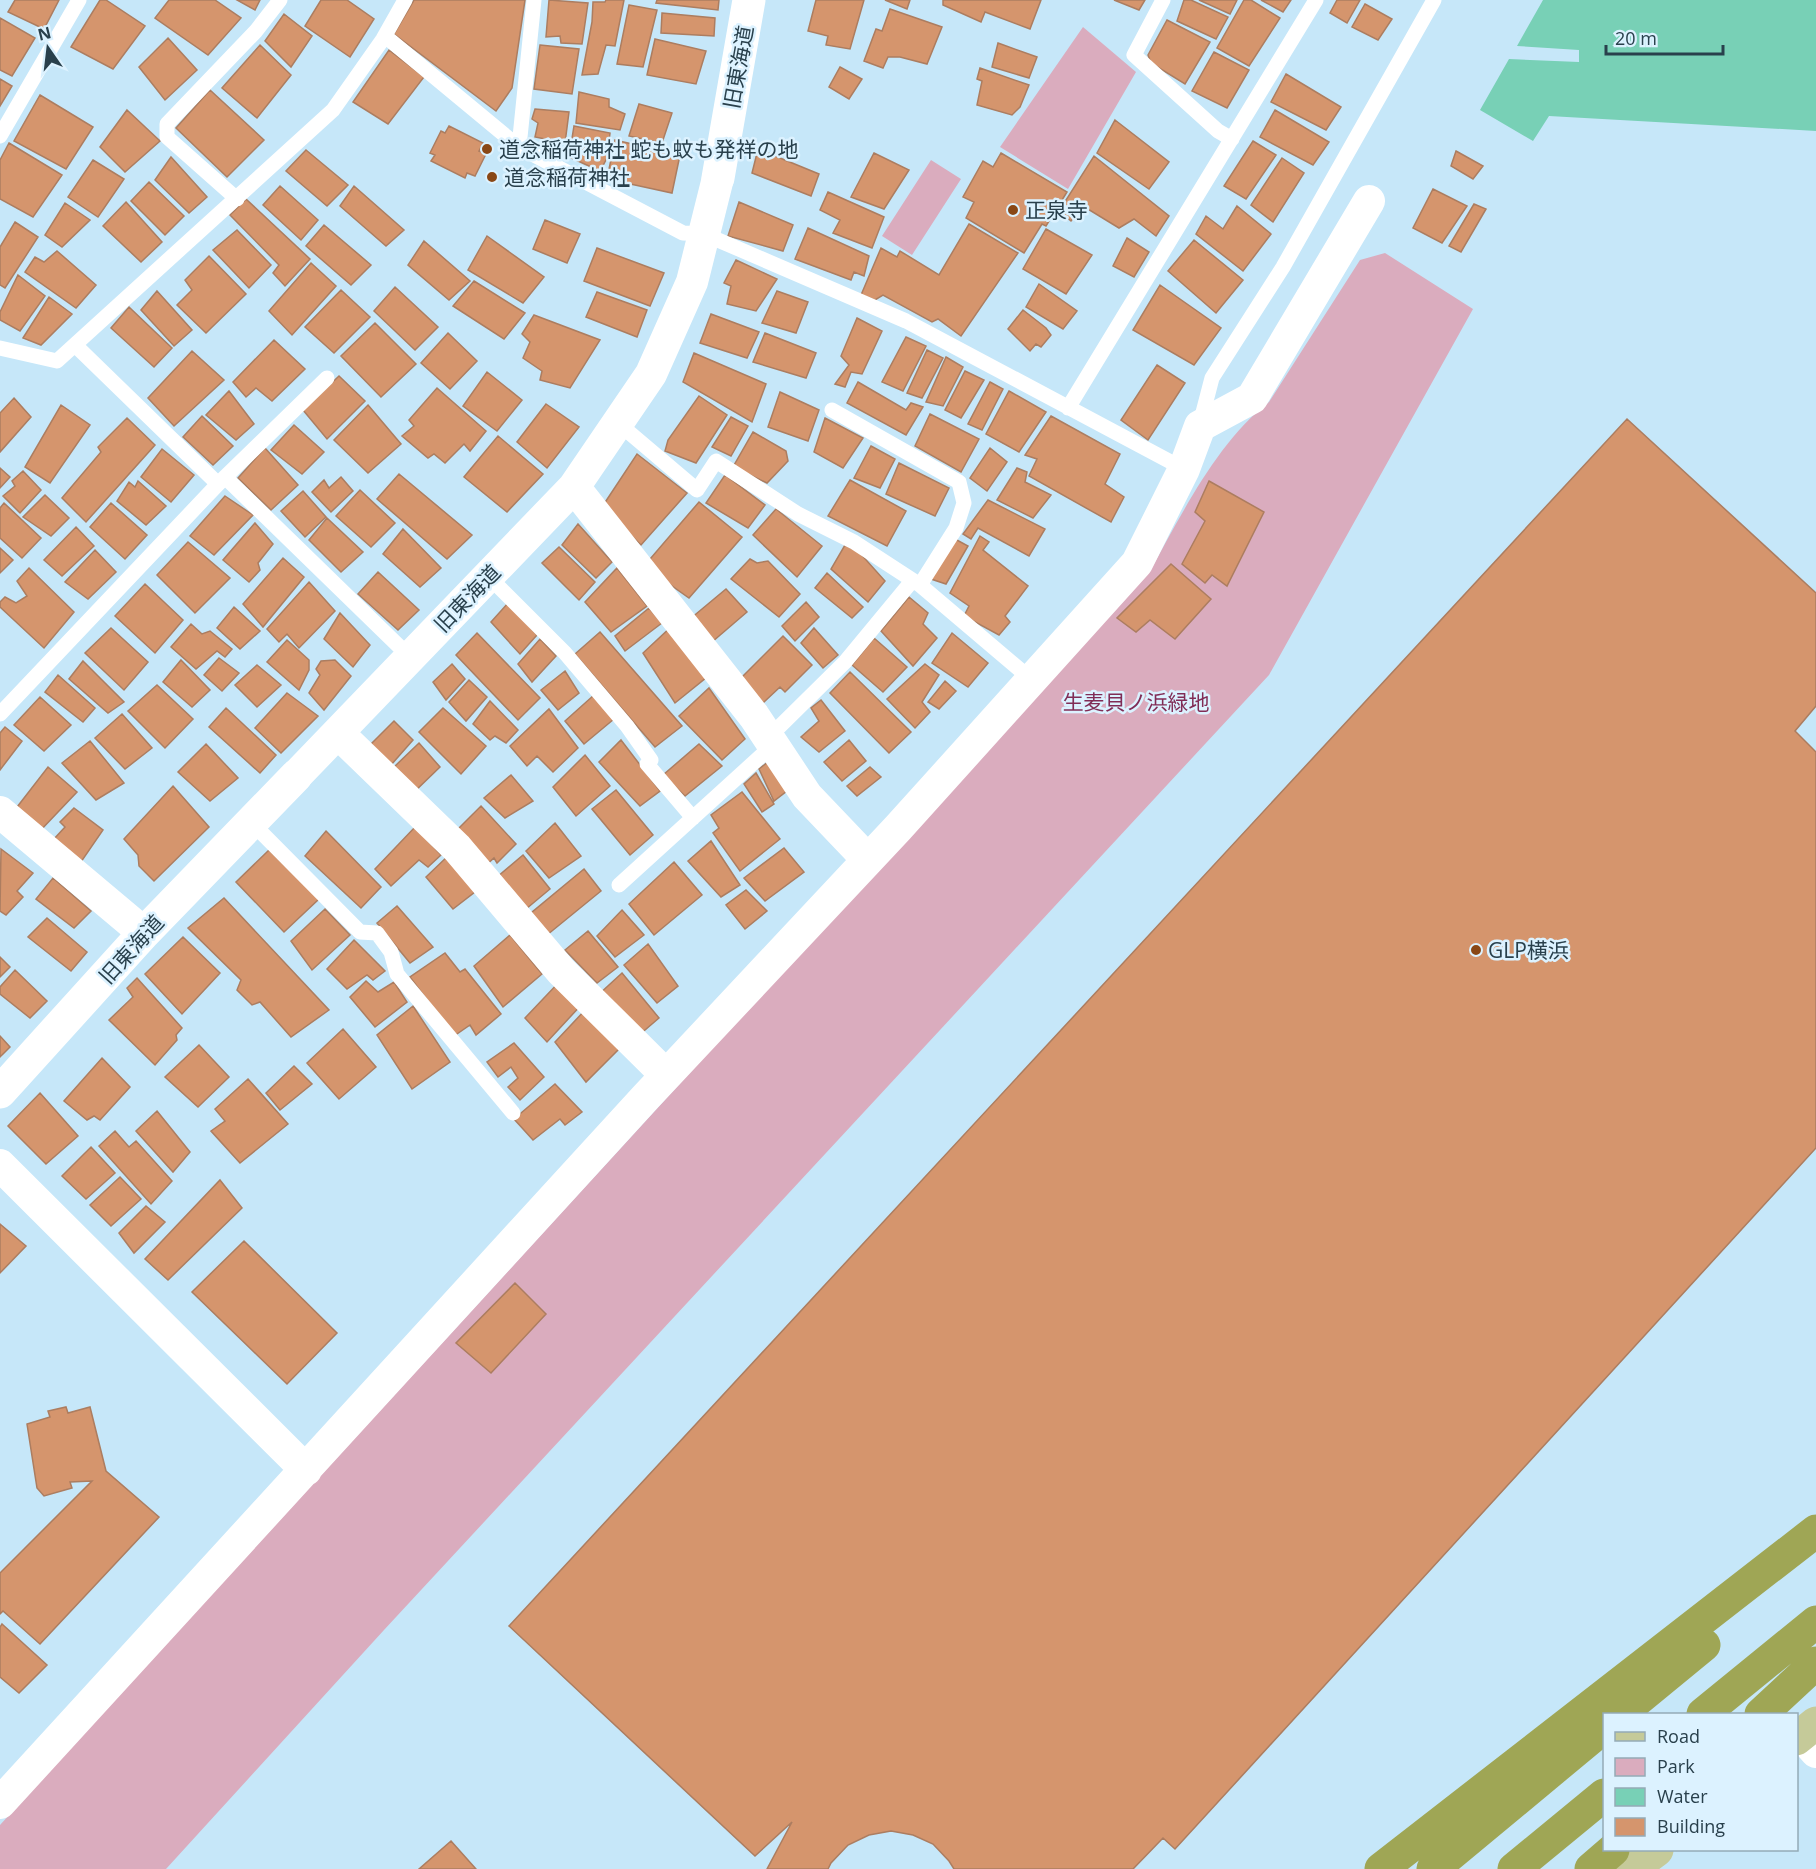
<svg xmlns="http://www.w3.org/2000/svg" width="1816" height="1869" font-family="'Open Sans','Noto Sans JP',sans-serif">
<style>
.green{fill:#daacbe}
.water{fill:#78d0b6}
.building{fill:#d5956d;stroke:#ac7d60;stroke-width:1.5}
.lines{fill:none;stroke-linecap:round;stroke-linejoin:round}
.service{stroke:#fff;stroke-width:15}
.minor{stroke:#fff;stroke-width:32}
.tertiary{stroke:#fff;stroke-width:33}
.primary{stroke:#c5ca99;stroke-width:33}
.motorway{stroke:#9fa655;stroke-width:33}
.poi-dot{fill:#894715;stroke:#dcf2ff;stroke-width:2}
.labels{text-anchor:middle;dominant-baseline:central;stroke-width:5;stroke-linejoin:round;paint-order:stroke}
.street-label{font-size:21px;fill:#29404c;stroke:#dcf2ff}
.poi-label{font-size:21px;fill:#29404c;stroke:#dcf2ff;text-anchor:start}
.park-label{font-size:21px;fill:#802c56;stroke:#dcf2ff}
</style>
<rect width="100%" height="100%" fill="#c6e7f9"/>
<!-- green -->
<path class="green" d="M1083 27 1136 72 1068 189 1000 147Z
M931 160 961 179 912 255 882 236Z
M1385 253 1473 309 1269 675 384 1630 166 1869H0V1825L1150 571C1182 514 1217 442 1269 402L1360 260Z"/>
<!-- water -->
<path class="water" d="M1543 0H1816V131L1549 116 1533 141 1480 110 1509 59 1579 62V50L1517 46Z"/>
<!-- building -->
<path class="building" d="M15 0H59L44 29 8 12Z
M100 0H106L145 26 113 69 71 47Z
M169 0H215L241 18 208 55 155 18Z
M237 0H260L255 10Z
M321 0H347L374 19 350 57 305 26Z
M414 0H525L512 88 496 111 394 34Z
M549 0 588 3 582 44 561 43 560 36 546 37Z
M606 0H624L615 46 606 45 598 74 582 75 592 22 593 2H605Z
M657 0H719L718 10 656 3Z
M816 0H864L850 49 826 45 828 36 808 31Z
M885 0H910L907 9Z
M943 0H1041L1030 29 985 12 981 22 943 5Z
M1114 0H1145L1139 10Z
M1184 0H1191L1228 17 1216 39 1177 21Z
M1199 0H1237L1230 14Z
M1244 0H1251L1280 18 1249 66 1217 48Z
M1261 0H1291L1283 12Z
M1337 0H1360L1347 23 1330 13Z
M1365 4 1392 19 1378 40 1352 27Z
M629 5 657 10 643 67 617 64Z
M890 9 942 27 927 64 900 57H888L883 68 864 61 876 29 882 31Z
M662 13 715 18 714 36 661 33Z
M284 14 312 36 291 67 265 41Z
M0 18 35 38 12 76 0 70Z
M1167 20 1210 42 1185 84 1151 63 1148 55Z
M168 38 197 70 165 100 139 67Z
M655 39 706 51 696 84 647 75Z
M998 43 1037 57 1029 78 992 67Z
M260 45 291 75 257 118 222 88Z
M540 45 579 49 572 94 534 89Z
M389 50 424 77 388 124 353 102Z
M1214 52 1249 70 1227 108 1192 91Z
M840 67 862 79 849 99 829 87Z
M980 68 1029 85 1020 107 1012 115 977 105 982 81 977 79Z
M1286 74 1341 107 1326 130 1271 102Z
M0 79 12 86 0 106Z
M210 90 264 140 227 177 176 128Z
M579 92 609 99V107L625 114 620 130 576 123Z
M40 95 93 127 66 169 14 141Z
M639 104 672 113 662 143 629 136Z
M535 109 569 112 565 143 535 137 538 123 532 119Z
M127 110 160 141 125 172 100 147Z
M1275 110 1329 142 1313 165 1260 137Z
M1115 120 1169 162 1149 189 1097 153Z
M449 126 483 143 479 151 486 154 475 176 467 173 465 178 431 161 435 155 430 153 441 131 445 133Z
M574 126 610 133 607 158 600 171 569 157Z
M615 140 680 155 672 193 607 179Z
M1253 141 1276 155 1246 199 1224 186Z
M9 143 62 175 33 217 0 199V160Z
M758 149 819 174 811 196 752 173Z
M306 150 348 185 327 206 286 171Z
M1456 151 1483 166 1473 179 1451 166Z
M874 153 909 170 884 209 851 197Z
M1001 153 1067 192 1046 226 1042 224 1024 253 966 218 974 202 963 197 983 161 993 167Z
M1094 156 1169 216 1156 236 1134 219 1119 228 1083 206 1071 221 1059 211Z
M171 157 207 197 189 213 155 180Z
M1282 158 1304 173 1273 222 1251 205Z
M93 160 124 179 98 217 68 197Z
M149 182 184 216 165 235 131 201Z
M280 186 318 220 301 240 263 205Z
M354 186 404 230 386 246 340 206Z
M1433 189 1467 206 1442 243 1413 228Z
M828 192 884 217 872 248 833 233 840 220 820 210Z
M246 199 310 259 285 286 273 273 279 265 230 215Z
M126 202 162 242 141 262 103 226Z
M739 202 793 225 783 251 728 236Z
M65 203 90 220 62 247 45 235Z
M1474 204 1486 209 1461 252 1449 246Z
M1237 206 1271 234 1243 271 1196 234 1206 216 1223 229Z
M545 220 580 234 567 263 533 249Z
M15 222 38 237 5 288 0 285V247Z
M969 224 1018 253 961 336 938 319 932 322 883 295 875 300 861 295 881 248 897 257 900 251 939 275Z
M324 225 371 265 351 285 306 246Z
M808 228 869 256 864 276 854 272 851 280 795 259Z
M1046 229 1092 255 1066 294 1023 269Z
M237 230 271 265 249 288 213 250Z
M487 236 544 277 523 303 468 270Z
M1127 238 1149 252 1134 277 1113 266Z
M1194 240 1243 280 1216 313 1168 271Z
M424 241 470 281 449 300 408 265Z
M597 248 664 273 650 306 584 281Z
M57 251 96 285 76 308 25 272 35 257 44 262Z
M209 256 246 294 206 333 177 305 192 290 185 280Z
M736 260 777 279 756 311 727 304 731 286 724 283Z
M311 263 336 286 292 335 269 311Z
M18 275 45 296 20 331 0 320V312Z
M474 281 525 313 504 339 453 306Z
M1039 284 1077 311 1063 329 1026 307Z
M1160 285 1221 328 1194 365 1133 330Z
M395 287 438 327 415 350 374 311Z
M341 290 370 317 334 353 305 327Z
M157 291 192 330 174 346 141 310Z
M777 291 808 302 796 333 762 323Z
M597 292 647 310 637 337 586 317Z
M49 297 72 314 41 345 23 338Z
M129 307 172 348 154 367 111 328Z
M1023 310 1046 328 1051 335 1041 347 1036 344 1030 351 1008 329Z
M711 314 759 332 747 358 700 343Z
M534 315 600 340 570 388 540 380 542 371 523 358 530 342 522 334Z
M857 318 882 331 862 374 851 372 845 387 835 384 849 365 841 356Z
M375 323 416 364 381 397 341 356Z
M448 333 477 361 450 389 421 363Z
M765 333 816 353 806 378 753 362Z
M906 337 926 346 903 391 882 382Z
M274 340 305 369 272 401 256 388 246 397 233 382Z
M927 350 943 358 922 398 907 393Z
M192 351 224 380 174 426 148 398Z
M694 353 766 384 752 422 683 382Z
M946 357 963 367 943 406 926 402Z
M1157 365 1185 383 1148 440 1121 420Z
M965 371 984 380 961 418 945 410Z
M487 372 522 400 497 431 463 406Z
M339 376 365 401 327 439 303 410Z
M858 382 906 410 911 403 923 407 906 435 847 403Z
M990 382 1003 389 982 430 968 424Z
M437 388 486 431 470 451 464 444 445 463 434 454 428 458 402 436 414 426 409 420Z
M229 391 254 424 236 440 206 415Z
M1009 391 1046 412 1019 452 986 434Z
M780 392 819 410 808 441 768 427Z
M699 396 727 415 696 463 665 451 668 440Z
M14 398 31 417 0 452V413Z
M546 404 579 427 547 468 517 442Z
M61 405 90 425 50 483 25 467Z
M368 405 401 444 368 473 334 440Z
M930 414 979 439 961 472 915 446Z
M202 416 233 446 213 465 183 437Z
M1051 416 1120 454 1105 484 1124 497 1111 522 1029 476 1037 459 1025 455Z
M731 417 748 426 731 456 712 447Z
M127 418 155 445 86 522 62 498 101 452 98 447Z
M825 418 863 438 843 468 814 452Z
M1627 419 1816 593V706L1795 731 1816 752V1148L1175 1849 1163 1838 1133 1869H954L949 1861 933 1844 913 1835 891 1831 869 1835 848 1845 831 1863 828 1869H767L792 1822 755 1856 509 1626Z
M294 425 324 452 302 474 271 450Z
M753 432 786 451 788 461 767 483 733 467Z
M498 436 543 474 507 512 464 477Z
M871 446 895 459 880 488 854 478Z
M265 448 298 485 271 510 238 478Z
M990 448 1007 462 987 491 970 478Z
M162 449 194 475 171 502 141 477Z
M637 454 687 493 641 545 602 507Z
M899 463 949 488 935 516 886 494Z
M0 468 10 477 0 488Z
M1017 468 1027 472 1025 482 1051 495 1033 518 997 500Z
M23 471 41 490 20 513 3 496 15 486 12 481Z
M399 474 472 535 447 559 377 499Z
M725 475 765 505 748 528 706 503Z
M341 477 353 491 331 512 312 492 324 480 329 488Z
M850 480 906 511 887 546 828 516Z
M138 481 166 506 146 525 117 501 129 482 135 487Z
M1209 481 1264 512 1227 586 1212 575 1205 583 1182 564 1205 521 1195 512Z
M360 490 395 523 371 547 336 516Z
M303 491 326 517 305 537 281 511Z
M45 495 69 518 51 536 23 517Z
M225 496 253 515 214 555 190 536Z
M988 500 1045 529 1029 556 978 528 971 539 963 534Z
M699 502 742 537 689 598 644 566Z
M4 503 41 538 22 558 0 538V508Z
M111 503 147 535 125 559 90 527Z
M776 509 822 546 797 577 753 535Z
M327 518 363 552 341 572 309 540Z
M255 523 273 544 258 563 260 570 249 582 223 560Z
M578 524 612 562 596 578 562 545Z
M76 527 94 546 62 576 44 560Z
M403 529 441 568 420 587 383 554Z
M980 536 989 542 983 550 1028 586 1005 616 1010 622 999 635 964 616 969 606 950 593Z
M955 539 968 546 946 584 931 579Z
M188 542 230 578 195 613 157 575Z
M845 545 859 552 885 581 868 602 831 569Z
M559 547 595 582 579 600 542 563Z
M0 548 13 560 0 573Z
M95 550 116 572 88 599 65 582Z
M283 558 304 577 263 627 243 604Z
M750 559 757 563 768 561 800 594 779 617 731 579Z
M1171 564 1211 599 1175 639 1150 620 1136 632 1117 618Z
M29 568 74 612 44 648 0 607V602L5 597 16 603 27 596 17 581Z
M617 568 647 606 611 632 585 602Z
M378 572 419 610 398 630 358 594Z
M827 573 863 607 852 618 815 588Z
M309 582 335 611 299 648 287 634 279 642 267 629Z
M145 584 183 620 155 653 115 616Z
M726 589 747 612 712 642 690 619Z
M909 597 928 613 923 624 937 638 913 666 881 631Z
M806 602 819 617 795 641 782 626Z
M508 603 537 635 520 654 491 622Z
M234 607 260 631 240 649 217 628Z
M649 608 662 623 625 651 615 636Z
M340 613 370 645 353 667 324 639Z
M191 624 202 634 210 631 232 649 225 657 217 651 196 669 171 647Z
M671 627 707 677 675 703 643 653Z
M111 628 148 662 124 690 85 653Z
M814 628 838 655 823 668 801 643Z
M600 632 682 726 655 747 575 654Z
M477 633 540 698 518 720 456 655Z
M952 633 988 663 968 687 932 663Z
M783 636 812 665 785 692 780 687 763 703 741 678Z
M874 638 907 667 883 692 852 665Z
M540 639 556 656 532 682 518 664Z
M287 640 309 660V670L299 690 267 662Z
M219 658 239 673 222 691 204 675Z
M181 660 210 690 192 707 163 682Z
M335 660 351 676 324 710 309 693 320 675 316 669 321 661Z
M83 661 124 702 108 713 69 679Z
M452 664 465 679 446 700 433 682Z
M925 664 939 675 922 702 930 712 915 728 887 699Z
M257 665 281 685 257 707 235 685Z
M565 671 579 693 558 710 541 690Z
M850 672 911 732 889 753 830 693Z
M58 675 95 708 83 722 45 692Z
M469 680 487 697 466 721 449 702Z
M945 681 956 691 939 709 928 702Z
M157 685 193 719 165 748 128 711Z
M709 688 745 739 722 760 679 716Z
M287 693 318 716 281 753 255 728Z
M594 695 614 719 584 744 565 721Z
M40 697 71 725 44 751 14 725Z
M821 700 845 731 819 752 801 737 819 721 811 708Z
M490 701 518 730 506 743 495 736 490 740 473 724Z
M226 708 276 755 260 773 209 727Z
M443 708 486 746 461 774 419 732Z
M549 709 578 748 553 772 537 756 527 766 510 746Z
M122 714 152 748 125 769 95 738Z
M394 721 413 740 391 765 371 744Z
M5 727 22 741 0 770V733Z
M621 740 660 791 640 806 599 762Z
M849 740 866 761 842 781 824 762Z
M90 741 124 783 96 800 62 763Z
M419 743 440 767 413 793 394 767Z
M206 744 238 778 210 801 178 772Z
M699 744 722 766 685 796 663 775Z
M585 755 610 786 576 816 553 787Z
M774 757 792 787 774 801 759 769Z
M48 767 77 792 39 832 14 811Z
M870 767 881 777 857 796 847 786Z
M756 773 774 804 762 812 744 784Z
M511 775 533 801 505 818 484 798Z
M173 786 209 827 154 881 139 866 138 855 124 839Z
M616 790 653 835 630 855 592 809Z
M742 792 780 839 740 871 713 833 719 828 711 815Z
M481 806 516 844 497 863 494 858 485 866 455 832Z
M74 808 103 830 81 862 54 839 65 827 60 822Z
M555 823 581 856 549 878 526 851Z
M415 827 441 855 428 867 419 860 391 886 375 869Z
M326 831 381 887 361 908 305 856Z
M711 841 740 885 721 897 688 861Z
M784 848 804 872 765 901 744 878Z
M1 849 33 873 17 891 23 897 6 915 0 911Z
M269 850 319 899 284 932 236 882Z
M452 852 480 888 453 909 426 877Z
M523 855 550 889 526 909 497 877Z
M674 862 702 895 654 935 629 904Z
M584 869 601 891 547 935 531 913Z
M53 878 91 911 74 928 36 899Z
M746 890 767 911 745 929 726 905Z
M224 898 329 1010 291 1037 260 1002 252 1005 237 990 241 980 188 928Z
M397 906 433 947 410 963 377 923Z
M325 909 350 935 312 970 291 941Z
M622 910 644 935 615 957 597 936Z
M47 918 87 952 71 971 28 937Z
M588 931 618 967 597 983 565 950Z
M510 935 542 974 503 1007 474 966Z
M183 937 220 973 182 1014 145 974Z
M354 940 385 971 373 980 367 975 347 989 327 969Z
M648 944 678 986 657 1003 624 965Z
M445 953 460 972 465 969 501 1014 476 1035 470 1025 454 1036 410 977Z
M0 957 10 967 0 977Z
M15 970 47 1001 30 1018 0 994V987Z
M622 973 659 1018 638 1036 597 996Z
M137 978 182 1028 176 1035 177 1040 155 1065 109 1020 133 997 127 988Z
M561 980 583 1003 547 1042 525 1018Z
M366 981 378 992 394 982 407 1002 375 1027 350 997Z
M413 1006 450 1062 412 1089 377 1035Z
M587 1008 624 1044 586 1082 555 1042Z
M343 1029 376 1067 339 1099 307 1063Z
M0 1036 10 1047 0 1057Z
M514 1043 544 1077 520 1100 508 1087 518 1078 511 1067 498 1077 487 1062Z
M199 1045 229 1077 198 1107 165 1077Z
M102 1058 130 1087 100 1120 94 1116 87 1120 64 1101Z
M294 1066 312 1084 280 1110 266 1093Z
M248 1079 288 1124 240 1163 211 1131 225 1121 215 1109Z
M555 1084 582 1112 565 1125 560 1119 533 1140 514 1119Z
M40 1093 78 1136 46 1164 8 1126Z
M157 1111 190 1152 173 1172 136 1131Z
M115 1131 129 1147 136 1141 172 1181 151 1204 99 1146Z
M91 1147 115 1173 86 1199 62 1176Z
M120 1177 141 1199 111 1226 90 1205Z
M220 1180 242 1208 168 1280 145 1259Z
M146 1206 165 1222 134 1253 119 1233Z
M0 1224 26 1246 0 1273Z
M244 1241 337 1333 287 1384 192 1292Z
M515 1283 546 1314 491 1373 456 1343Z
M66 1407 68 1413 90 1407 106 1471 159 1517 40 1644 3 1611 0 1614V1573L92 1481 70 1482 72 1488 44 1496 37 1488 27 1424 50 1417 48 1411Z
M2 1624 47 1665 19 1693 0 1677V1627Z
M451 1841 476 1869H419Z"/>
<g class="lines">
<!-- service -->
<path class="service" d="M534 0 519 147 683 233 704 234 906 321 1184 469
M1163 0 1134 55 1218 131 1232 139
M385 36 519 147
M0 136 79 0
M237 199 167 137V124L256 31 280 0
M75 345 218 484
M0 348 57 361 333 110 383 39 405 0
M1068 408 1316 0
M832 410 959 482 964 503 956 528 920 585
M618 423 697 490 716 461 798 514 854 542 920 585 1032 680
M1200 424 1212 378 1283 267 1434 0
M225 477 410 657
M488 576 565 653 627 726 651 760 647 764 693 818
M0 714 218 484 327 378
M769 737 845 662 912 581
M251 822 360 932 377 933 391 952 397 974 513 1113
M619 885 773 745"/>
<!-- minor -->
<path class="minor" d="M574 487 754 716 807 796 868 860
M338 733 457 848 561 971 666 1075
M296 776 574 487 651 374 692 282 718 178
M0 812 144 933
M0 1165 306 1470
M1801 1735 1816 1752
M0 1803 645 1098 898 828 1137 563 1184 469 1200 426 1252 398 1369 201"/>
<!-- tertiary -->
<path class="tertiary" d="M718 178 749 0
M0 1092 144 933 296 776"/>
<!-- primary -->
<path class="primary" d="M1796 1739 1816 1723
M1632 1869 1657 1850"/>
<!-- motorway -->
<path class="motorway" d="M1620 1714 1704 1645
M1703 1714 1816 1622
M1761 1714 1816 1663
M1381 1869 1816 1531
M1433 1869 1604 1727
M1514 1869 1604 1795
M1591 1869 1613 1850"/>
</g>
<!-- markers -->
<g class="poi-dot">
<circle cx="487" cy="149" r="6"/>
<circle cx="492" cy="177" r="6"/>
<circle cx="1013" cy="210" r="6"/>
<circle cx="1476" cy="950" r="6"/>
</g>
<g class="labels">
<!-- street labels -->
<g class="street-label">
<text transform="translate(738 67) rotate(-80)">旧東海道</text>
<text transform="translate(467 598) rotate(-46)">旧東海道</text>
<text transform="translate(131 949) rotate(-48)">旧東海道</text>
</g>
<!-- poi labels -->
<g class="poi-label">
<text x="499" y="149">道念稲荷神社 蛇も蚊も発祥の地</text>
<text x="504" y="177">道念稲荷神社</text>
<text x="1025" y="210">正泉寺</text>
<text x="1488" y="950">GLP横浜</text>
</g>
<!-- park labels -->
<g class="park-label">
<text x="1136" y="702">生麦貝ノ浜緑地</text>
</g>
</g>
<!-- legend -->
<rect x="1603" y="1713" width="195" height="138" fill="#dcf2ff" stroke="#94abb7" stroke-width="1.5"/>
<rect x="1615" y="1732" width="30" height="9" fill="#c5ca99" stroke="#94abb7" stroke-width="1.5"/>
<text x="1657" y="1743" font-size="18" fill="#29404c">Road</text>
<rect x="1615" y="1758" width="30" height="18" fill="#daacbe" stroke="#94abb7" stroke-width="1.5"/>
<text x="1657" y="1773" font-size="18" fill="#29404c">Park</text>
<rect x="1615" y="1788" width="30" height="18" fill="#78d0b6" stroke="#94abb7" stroke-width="1.5"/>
<text x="1657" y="1803" font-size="18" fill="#29404c">Water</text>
<rect x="1615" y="1818" width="30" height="18" fill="#d5956d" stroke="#94abb7" stroke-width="1.5"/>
<text x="1657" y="1833" font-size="18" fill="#29404c">Building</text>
<!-- north arrow -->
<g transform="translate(48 48) rotate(346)" stroke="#dcf2ff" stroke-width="4.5" paint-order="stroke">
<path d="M0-4.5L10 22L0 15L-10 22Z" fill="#29404c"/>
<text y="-9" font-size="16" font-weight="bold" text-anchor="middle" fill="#29404c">N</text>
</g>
<!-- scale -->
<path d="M1606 45v9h117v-9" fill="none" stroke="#29404c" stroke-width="3"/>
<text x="1615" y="45" font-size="18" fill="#29404c" stroke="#dcf2ff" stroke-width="4.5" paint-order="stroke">20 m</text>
</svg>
